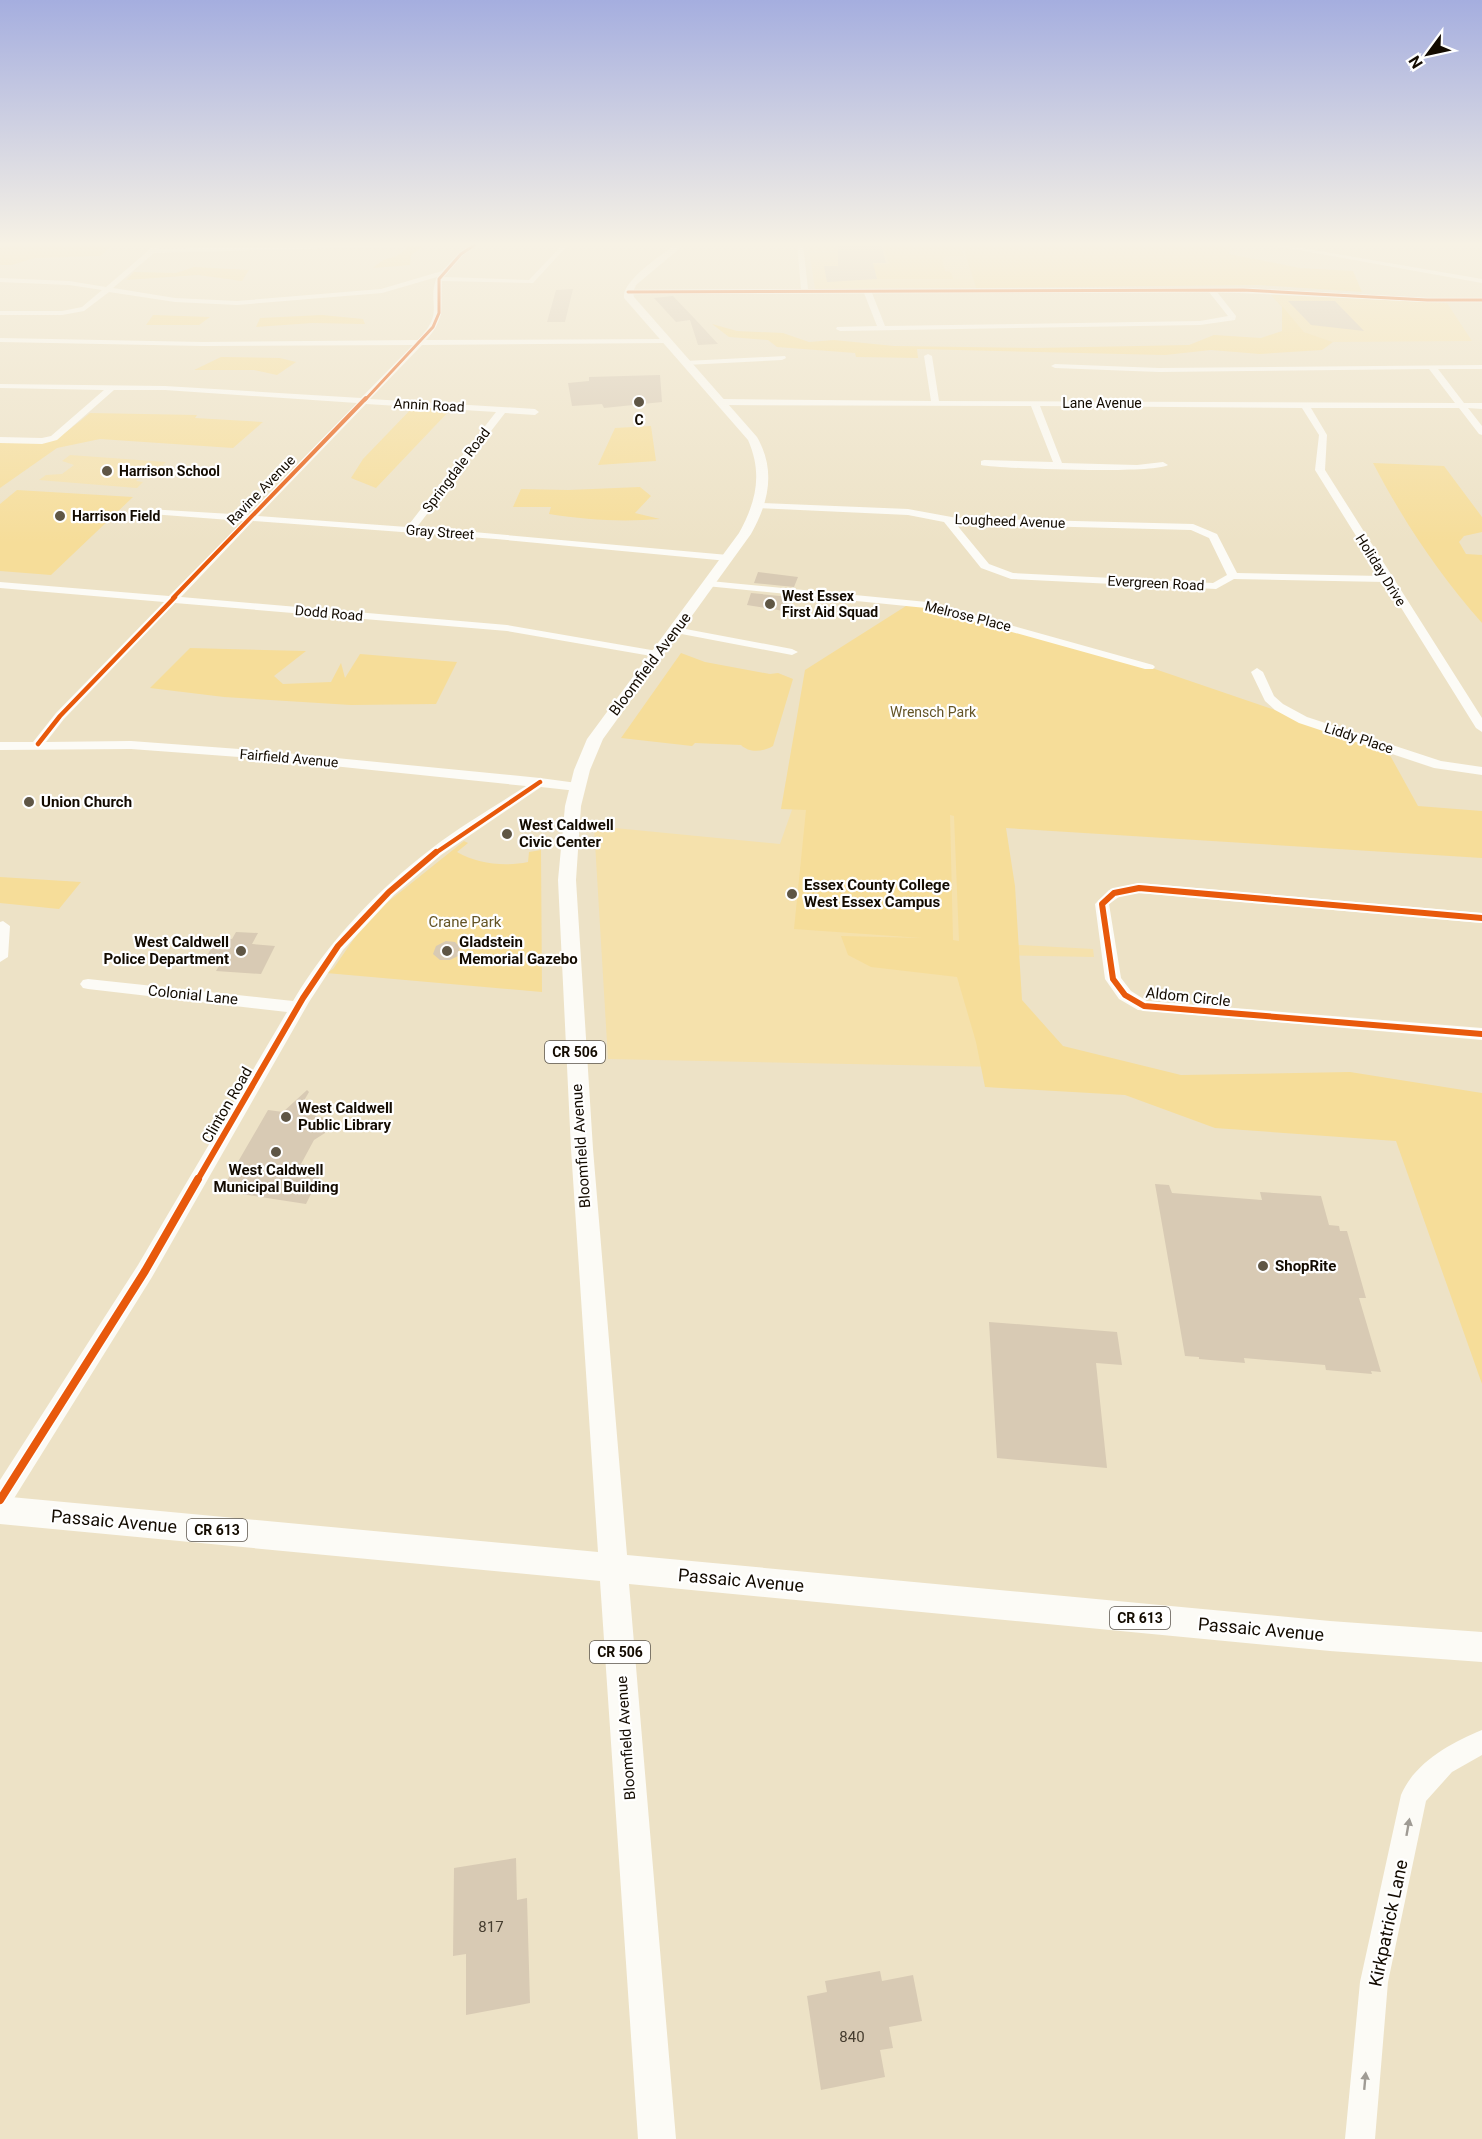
<svg xmlns="http://www.w3.org/2000/svg" width="1482" height="2139" font-family="Roboto,sans-serif">
<style>
.built{fill:#f5e1ac}
.green{fill:#f6dd99;fill-rule:evenodd}
.building{fill:#d8cab4}
.lines{fill:none;stroke-linecap:round;stroke-linejoin:round}
.minor{fill:#fcfbf6;fill-rule:evenodd}
.major{fill:#fcfbf6;fill-rule:evenodd}
.cycleway-far4-casing{stroke:#fff;stroke-width:4.5}
.cycleway-far3-casing{stroke:#fff;stroke-width:6}
.cycleway-far2-casing{stroke:#fff;stroke-width:8}
.cycleway-far1-casing{stroke:#fff;stroke-width:10}
.cycleway-casing{stroke:#fff;stroke-width:11}
.cycleway-far4{stroke:#e8590c;stroke-width:3}
.cycleway-far3{stroke:#e8590c;stroke-width:4}
.cycleway-far2{stroke:#e8590c;stroke-width:4.5}
.cycleway-far1{stroke:#e8590c;stroke-width:6}
.cycleway{stroke:#e8590c;stroke-width:8}
.oneway{fill:#9f9b94}
.poi-dot{fill:#5f5645;stroke:#fff;stroke-width:2}
.labels{text-anchor:middle;dominant-baseline:central;stroke-width:4.5;stroke-linejoin:round;paint-order:stroke}
.far-street-label{font-size:14px;fill:#130b00;stroke:#fff}
.far-poi-label{font-size:14px;font-weight:bold;fill:#130b00;stroke:#fff;text-anchor:start}
.far-park-label{font-size:14px;fill:#645426;stroke:#fff}
.shield{fill:#fff;stroke:#5a544c;stroke-width:1.5}
.shield-label{font-size:14px;font-weight:bold;fill:#130b00}
.street-label{font-size:15px;fill:#130b00;stroke:#fff}
.poi-label{font-size:15px;font-weight:bold;fill:#130b00;stroke:#fff;text-anchor:start}
.park-label{font-size:15px;fill:#645426;stroke:#fff}
.near-number-label{font-size:15px;fill:#453c2e}
.near-street-label{font-size:18px;fill:#130b00;stroke:#fff}
</style>
<rect width="100%" height="100%" fill="#ede2c6"/>
<!-- built -->
<path class="built" d="M808 244H962L976 288 815 289Z
M1269 293 1447 303 1472 341 1333 342 1304 332Z
M70 455 166 462 160 468 152 467 136 481 143 482 137 488 39 480 46 475 62 474 74 465 62 461Z
M794 804 984 813 986 943 1093 949 1094 957 990 955 1001 1067 608 1059 594 826 780 844Z"/>
<!-- green -->
<path class="green" d="M21 244H114L100 256 34 258 12 265H0V248Z
M884 244H959L964 256H948L942 259 945 271 951 272 953 279H877L874 268 859 265 889 264Z
M962 244H1231L1229 254 1300 268 1353 271 1362 292 1259 285 976 288Z
M425 245 411 255 410 265 373 268 383 260 397 256 409 246Z
M194 267 249 270 242 281 198 275 126 280 134 272 176 273Z
M1282 306 1304 332 1333 342 1322 350 1260 354 1211 350 1165 355 917 349 918 358 856 357 855 353 777 347 768 340 729 337 712 324 737 331 783 333 809 342 834 340 894 346 1037 348 1189 345 1214 335 1261 338 1282 331Z
M153 315 210 317 199 325H146Z
M322 315 363 319 365 324 312 323 256 327 260 318Z
M221 357 280 358 296 362 277 375 254 370H194Z
M414 406 451 409 376 488 351 478 363 459Z
M90 413 197 415 195 418 263 422 233 448 100 439 57 448 0 488V442C51 444 50 446 90 413Z
M651 426 656 461 598 465 615 428Z
M1373 463 1444 466 1482 517V532L1464 536 1459 542 1466 554 1482 555V623C1438 573 1404 522 1373 463Z
M640 487 651 496 635 513 660 519C622 522 587 520 549 514L551 507H513L521 489 568 490Z
M17 490 133 497 51 575 0 571V504Z
M906 606 941 608 1149 667 1386 748 1418 806 1482 811V858L1006 828 1015 886 1022 1000 1063 1046 1181 1075 1350 1072 1482 1093V1384L1396 1141 1215 1128 1125 1095 985 1087 976 1042 957 977 871 967 848 955 841 936 922 938 794 929 806 810 781 809 805 670ZM950 815 954 816 959 941 953 940Z
M190 648 306 651 274 676 283 684 331 682 341 663 345 678 360 654 457 662 436 704 351 705 224 697 150 688Z
M681 653 705 662 770 674 778 673 793 679 773 746C763 752 749 753 741 745L695 743 692 746 621 738Z
M464 841 468 843 457 852C478 864 504 867 528 862L529 852 541 850 542 992 326 973 333 969 369 917Z
M0 877 81 882 59 909 0 903Z"/>
<!-- building -->
<path class="building" d="M838 244H881L886 263H873L877 279 827 282 824 266H838Z
M573 289 565 322H547L556 290Z
M673 296 695 319 718 344 698 345 690 320 676 322 654 298Z
M1288 301H1335L1364 331 1311 325Z
M660 375 662 402 604 408 602 404 572 406 568 383 589 381V377Z
M758 572 798 577 794 587 754 583Z
M751 593 790 597 784 611 747 605Z
M236 932 258 933 252 944 275 946 261 974 216 971 224 957 207 956 217 938 232 939Z
M446 941 455 942 460 947 458 956 450 960H440L433 954 436 946Z
M307 1090 309 1092 298 1111 324 1118 327 1125 325 1133 314 1140 301 1164 324 1168 306 1204 221 1191 268 1110 283 1112Z
M1155 1184 1169 1185 1172 1193 1262 1200 1260 1192 1321 1196 1329 1225 1339 1226 1340 1231H1347L1366 1298H1359L1381 1372 1371 1371 1372 1374 1326 1370 1325 1365 1244 1358 1245 1363 1199 1359V1357L1185 1356Z
M989 1322 1117 1332 1122 1365 1096 1363 1107 1468 997 1458Z
M516 1858 517 1900 527 1898 530 2003 466 2015V1954L453 1956 454 1868Z
M880 1971 882 1981 913 1975 922 2021 889 2027 893 2048 880 2050 885 2077 821 2090 807 1996 827 1992 825 1981Z"/>
<g class="lines">
<!-- minor -->
<path class="minor" d="M156 244H163L158 249 415 244 412 246 154 253 113 288 175 298 237 301 381 289 442 271 459 253 472 244H479L463 255 444 277 529 280 563 244H569L533 283 442 281C440 307 446 319 426 340L666 339 670 341 666 343 422 345 370 399 535 409 539 412 535 415 505 413 417 527 728 555 733 558 728 561 496 539 253 521 181 597 507 625 657 651 663 654 657 657 507 631 175 603 64 719 46 742 131 741 265 751 540 778 577 783 584 787 577 791 541 787 441 855 394 895 343 950 309 1002 152 1277 8 1508 0 1511V1480L138 1265 287 1012 88 989 83 988 80 984 83 980 88 979 293 1001C328 942 376 891 431 849 461 826 494 807 526 786L265 759 131 749 0 750V742H33L56 713 164 602 0 588V582L169 596 243 521 151 514 146 511 148 509 248 515 357 403 165 390H114L57 440 42 444 0 443V437L42 438 51 436 104 390 0 388V384L165 386 361 398 413 345 203 346 0 342V338L203 342 418 340C446 311 426 304 437 277L382 293 237 305 175 302 109 292 84 311 62 315H0V311H62L82 307 102 290 69 285 0 282V278L69 281 106 287ZM366 404 496 412 407 527 258 516Z
M797 244H803L808 289 1243 288 1427 298H1482V302H1427L1217 292 1236 316 1235 320 1200 325 840 331 836 329 837 327 877 326 864 293 628 294 624 292 628 290 801 289ZM1209 292 1228 316 1200 321 885 326 872 293Z
M1265 244H1279L1482 279V283Z
M928 354 932 356 939 401 1455 403 1429 369 1159 372 1055 368 1051 366 1055 364 1159 368 1482 365V369H1438L1464 403H1482V409L1468 408 1482 426V435L1479 434 1459 408H1311L1327 435 1325 470 1482 718V732L1476 728 1385 582 1234 579 1216 589 1011 579 981 568 944 522 908 515 757 508 755 506 760 503 908 509 957 518 1193 524 1217 534 1237 573 1381 576 1315 470 1319 435 1302 408 1040 406 1062 463 1137 465 1163 462 1168 465C1155 474 1003 469 981 465V461L984 460 1053 462 1031 406 722 405 718 402 722 399 931 401 924 356ZM956 524 1191 530 1209 538 1227 575 1213 583 1013 573 989 564Z
M785 356 786 358 782 360 686 365 682 363 686 361Z
M710 581 927 602 1153 665 1155 667 1153 669H1145L926 608 706 586 705 584Z
M675 627 792 649 798 652 792 655 671 632 669 630Z
M1257 668 1263 672 1274 696 1283 704 1307 717 1441 761 1482 767V775L1434 768 1299 723 1275 710 1265 701 1251 672Z
M1139 883 1482 913V923L1139 893 1123 894 1109 904 1121 978 1131 991 1147 1001 1482 1028V1040L1138 1010 1119 999 1105 979 1095 904 1109 890Z
M3 921 10 926 8 957 0 962V922Z
M1482 1730V1755L1452 1772 1426 1801 1388 1982 1375 2139H1345L1360 1982 1401 1795C1415 1762 1451 1743 1482 1730Z"/>
<!-- major -->
<path class="major" d="M676 244H685L636 285 633 292 634 297 757 437C776 470 769 502 751 534L603 739 590 770 581 806 576 880 593 1149 627 1555 1330 1621 1482 1632V1662L1330 1651 629 1584 676 2139H638L600 1581 0 1524V1496L598 1552 571 1149 558 880 565 806 574 770 587 739 739 533C756 502 763 474 748 440L624 298C622 280 662 255 676 244Z"/>
<!-- cycleway-far4 casing -->
<g class="cycleway-far4-casing">
<path id="cycleway-far4" d="M628 292 1243 290 1427 300H1482
M365 400 433 327 439 313V279L461 254 476 244"/>
</g>
<!-- cycleway-far3 casing -->
<g class="cycleway-far3-casing">
<path id="cycleway-far3" d="M173 598 366 398"/>
</g>
<!-- cycleway-far2 casing -->
<g class="cycleway-far2-casing">
<path id="cycleway-far2" d="M38 744 60 716 175 597
M434 854 540 782"/>
</g>
<!-- cycleway-far1 casing -->
<g class="cycleway-far1-casing">
<path id="cycleway-far1" d="M1482 918 1139 888 1114 893 1102 904 1113 979 1125 995 1144 1006 1482 1034
M197 1181 303 998 338 946 389 892 436 852"/>
</g>
<!-- cycleway casing -->
<g class="cycleway-casing">
<path id="cycleway" d="M0 1500 145 1271 198 1179"/>
</g>
<!-- cycleway-far4 -->
<use href="#cycleway-far4" class="cycleway-far4"/>
<!-- cycleway-far3 -->
<use href="#cycleway-far3" class="cycleway-far3"/>
<!-- cycleway-far2 -->
<use href="#cycleway-far2" class="cycleway-far2"/>
<!-- cycleway-far1 -->
<use href="#cycleway-far1" class="cycleway-far1"/>
<!-- cycleway -->
<use href="#cycleway" class="cycleway"/>
</g>
<!-- one-way arrows -->
<defs><path id="oneway-solid" d="M-6-.8H1V-3.2L6.5 0L1 3.2V.8H-6Z" transform="scale(1.5)"/></defs>
<g class="oneway">
<use href="#oneway-solid" transform="translate(1408 1827) rotate(-80)"/>
<use href="#oneway-solid" transform="translate(1365 2081) rotate(-85)"/>
</g>
<!-- sky -->
<linearGradient id="sky" x2="0" y2="1"><stop stop-color="#a5aedf"/><stop offset="0.45" stop-color="#f7f2e5"/><stop offset="1" stop-color="#f7f2e5" stop-opacity="0"/></linearGradient>
<rect width="1482" height="543" fill="url(#sky)"/>
<!-- markers -->
<g class="poi-dot">
<circle cx="639" cy="402" r="6"/>
<circle cx="107" cy="471" r="6"/>
<circle cx="60" cy="516" r="6"/>
<circle cx="770" cy="604" r="6"/>
<circle cx="29" cy="802" r="6"/>
<circle cx="507" cy="834" r="6"/>
<circle cx="792" cy="894" r="6"/>
<circle cx="241" cy="951" r="6"/>
<circle cx="447" cy="951" r="6"/>
<circle cx="286" cy="1117" r="6"/>
<circle cx="276" cy="1152" r="6"/>
<circle cx="1263" cy="1266" r="6"/>
</g>
<g class="labels">
<!-- far-street labels -->
<g class="far-street-label">
<text x="1102" y="403">Lane Avenue</text>
<text transform="translate(429 405) rotate(3)">Annin Road</text>
<text transform="translate(456 470) rotate(-53)">Springdale Road</text>
<text transform="translate(261 490) rotate(-46)">Ravine Avenue</text>
<text transform="translate(1010 521) rotate(2)">Lougheed Avenue</text>
<text transform="translate(440 532) rotate(4)">Gray Street</text>
<text transform="translate(1381 570) rotate(58)">Holiday Drive</text>
<text transform="translate(1156 583) rotate(3)">Evergreen Road</text>
<text transform="translate(329 613) rotate(5)">Dodd Road</text>
<text transform="translate(968 616) rotate(14)">Melrose Place</text>
<text transform="translate(1359 738) rotate(18)">Liddy Place</text>
<text transform="translate(289 758) rotate(5)">Fairfield Avenue</text>
</g>
<!-- far-poi labels -->
<g class="far-poi-label">
<text x="639" y="420" text-anchor="middle">C</text>
<text x="119" y="471">Harrison School</text>
<text x="72" y="516">Harrison Field</text>
<text x="782" y="596">West Essex<tspan x="782" dy="16">First Aid Squad</tspan></text>
</g>
<!-- far-park labels -->
<g class="far-park-label">
<text x="933" y="712">Wrensch Park</text>
</g>
<!-- shield labels -->
<g class="shield">
<rect x="545" y="1041" width="60" height="22" rx="4.5"/>
<rect x="187" y="1519" width="60" height="22" rx="4.5"/>
<rect x="1110" y="1607" width="60" height="22" rx="4.5"/>
<rect x="590" y="1641" width="60" height="22" rx="4.5"/>
</g>
<g class="shield-label">
<text x="575" y="1052">CR 506</text>
<text x="217" y="1530">CR 613</text>
<text x="1140" y="1618">CR 613</text>
<text x="620" y="1652">CR 506</text>
</g>
<!-- street labels -->
<g class="street-label">
<text transform="translate(650 664) rotate(-53)">Bloomfield Avenue</text>
<text transform="translate(193 995) rotate(6)">Colonial Lane</text>
<text transform="translate(1188 997) rotate(6)">Aldom Circle</text>
<text transform="translate(227 1105) rotate(-60)">Clinton Road</text>
<text transform="translate(581 1146) rotate(-94)">Bloomfield Avenue</text>
<text transform="translate(626 1738) rotate(-94)">Bloomfield Avenue</text>
</g>
<!-- poi labels -->
<g class="poi-label">
<text x="41" y="802">Union Church</text>
<text x="519" y="825">West Caldwell<tspan x="519" dy="17">Civic Center</tspan></text>
<text x="804" y="885">Essex County College<tspan x="804" dy="17">West Essex Campus</tspan></text>
<text x="229" y="942" text-anchor="end">West Caldwell<tspan x="229" dy="17">Police Department</tspan></text>
<text x="459" y="942">Gladstein<tspan x="459" dy="17">Memorial Gazebo</tspan></text>
<text x="298" y="1108">West Caldwell<tspan x="298" dy="17">Public Library</tspan></text>
<text x="276" y="1170" text-anchor="middle">West Caldwell<tspan x="276" dy="17">Municipal Building</tspan></text>
<text x="1275" y="1266">ShopRite</text>
</g>
<!-- park labels -->
<g class="park-label">
<text x="465" y="922">Crane Park</text>
</g>
<!-- near-number labels -->
<g class="near-number-label">
<text x="491" y="1927">817</text>
<text x="852" y="2037">840</text>
</g>
<!-- near-street labels -->
<g class="near-street-label">
<text transform="translate(114 1521) rotate(5)">Passaic Avenue</text>
<text transform="translate(741 1580) rotate(5)">Passaic Avenue</text>
<text transform="translate(1261 1629) rotate(5)">Passaic Avenue</text>
<text transform="translate(1388 1923) rotate(-78)">Kirkpatrick Lane</text>
</g>
</g>
<!-- north arrow -->
<g transform="translate(1428 54) rotate(237)" stroke="#ffffff" stroke-width="4.5" paint-order="stroke">
<path d="M0-4.5L10 22L0 15L-10 22Z" fill="#130b00"/>
<text y="-9" font-size="16" font-weight="bold" text-anchor="middle" fill="#130b00">N</text>
</g>
</svg>
